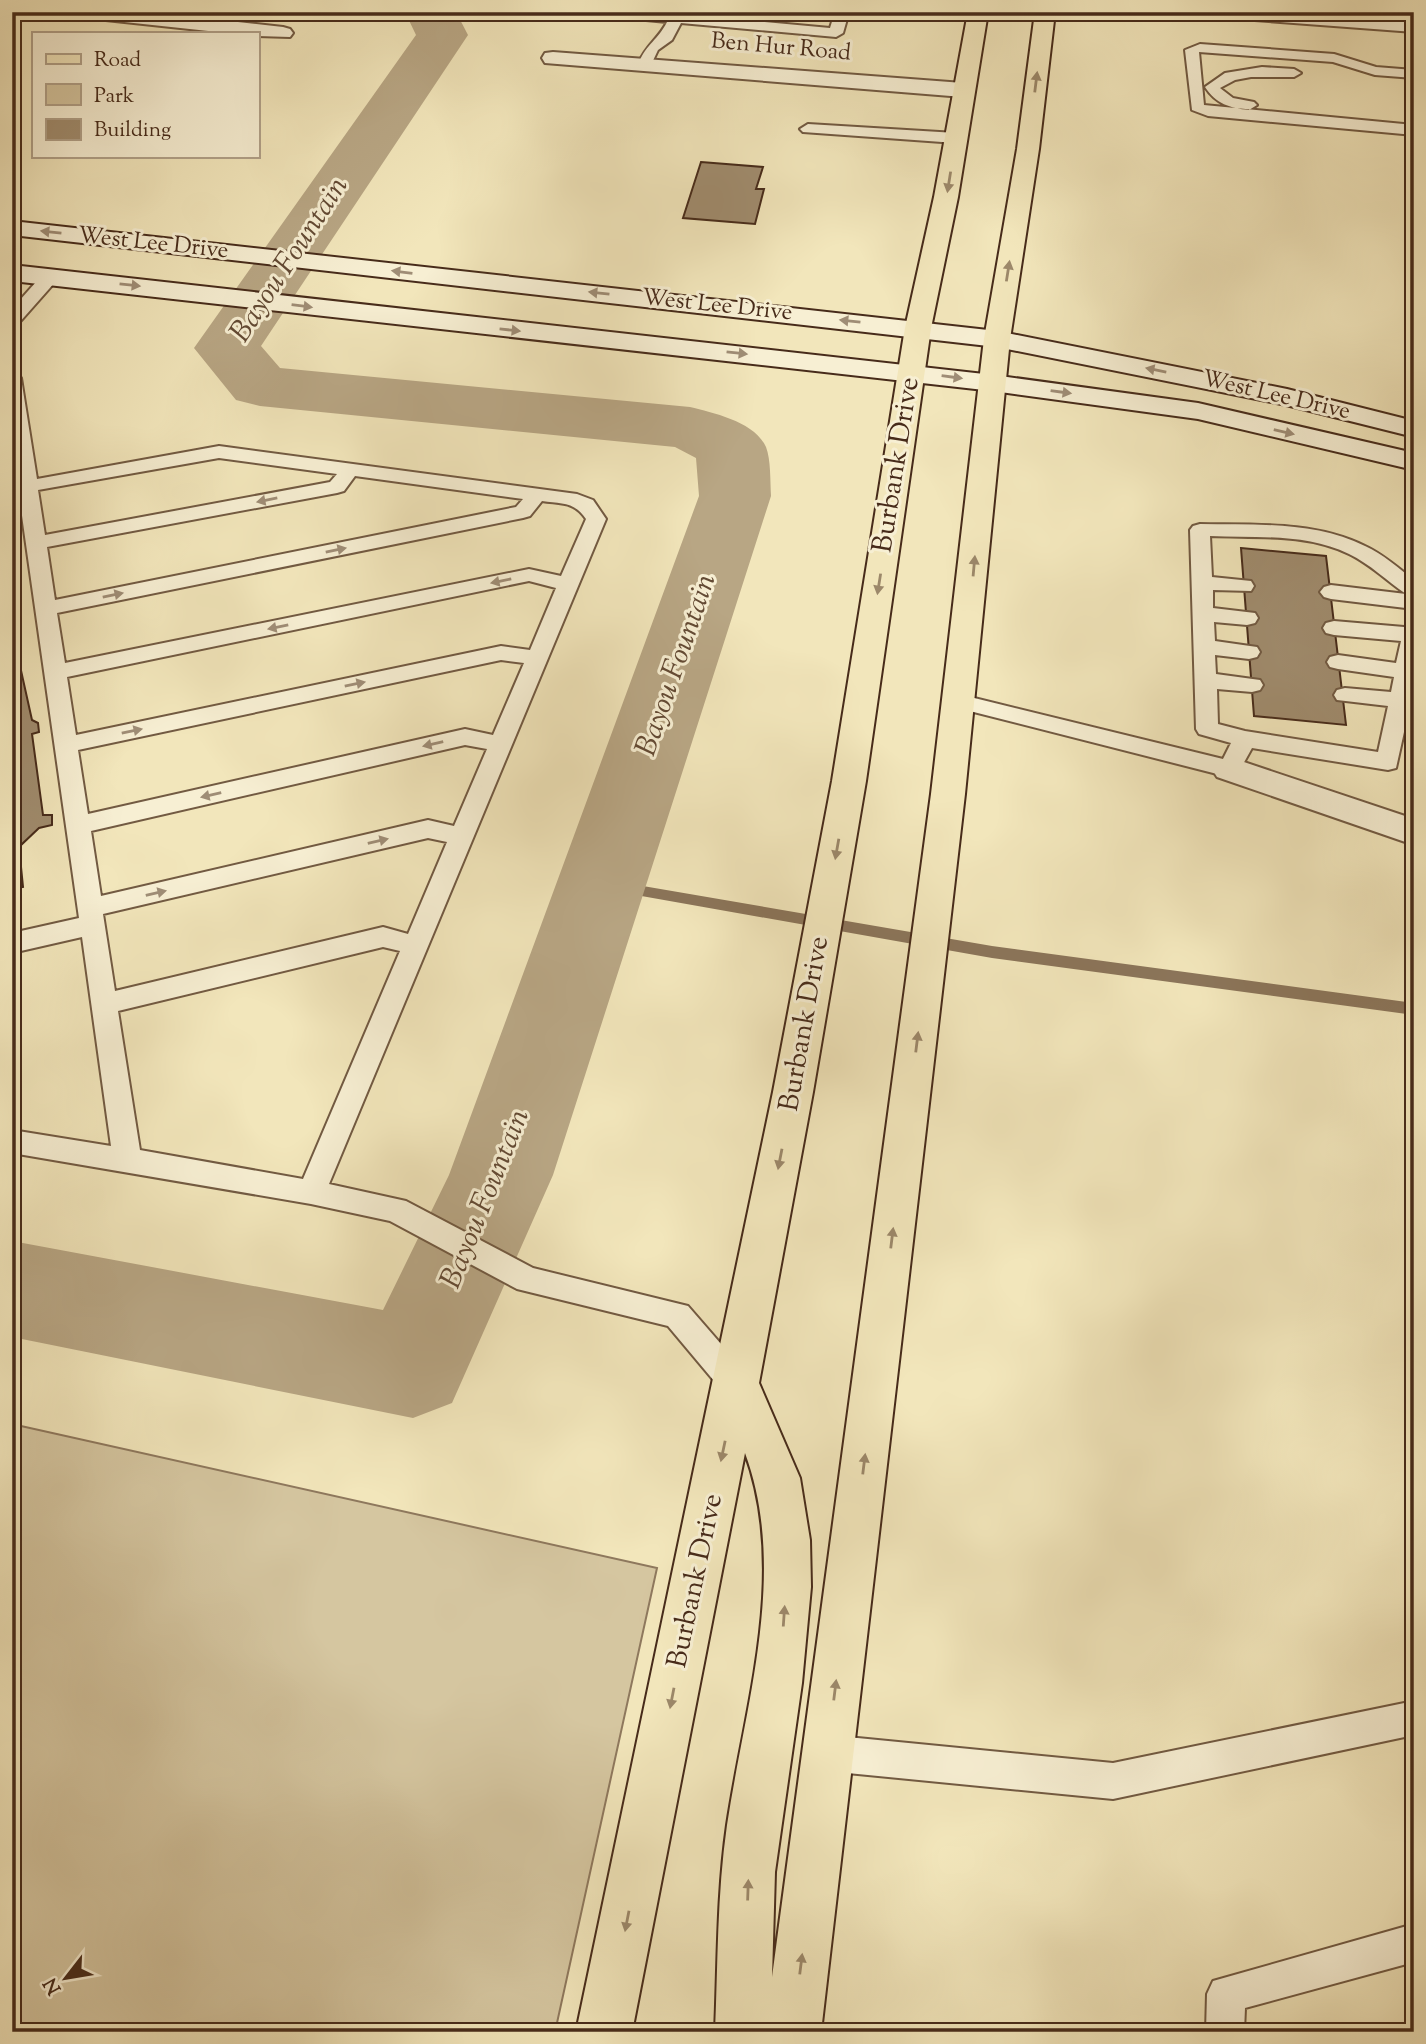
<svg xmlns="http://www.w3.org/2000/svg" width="1426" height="2044" font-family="'Sorts Mill Goudy',serif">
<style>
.green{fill:#d5c6a0;stroke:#8e785d;stroke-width:2}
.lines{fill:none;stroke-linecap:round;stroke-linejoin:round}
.stream{fill:#8b755a;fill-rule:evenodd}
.river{fill:#b8a684;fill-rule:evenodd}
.building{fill:#a08c6e;stroke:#472b1a;stroke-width:2}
.lane-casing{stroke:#725a42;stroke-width:4}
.street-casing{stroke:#725a42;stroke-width:4}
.secondary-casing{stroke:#472b1a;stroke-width:4}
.primary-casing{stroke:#472b1a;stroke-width:4}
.lane{fill:#f7efd3;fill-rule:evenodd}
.street{fill:#f7efd3;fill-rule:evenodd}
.secondary{fill:#f7efd3;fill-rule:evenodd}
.primary{fill:#f2e6bb;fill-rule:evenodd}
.oneway{fill:#9c886a}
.oneway2{fill:#9f8d76}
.labels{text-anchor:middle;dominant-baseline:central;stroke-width:6;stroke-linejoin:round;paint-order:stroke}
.far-street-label{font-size:23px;fill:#472b1a;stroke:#f7efd3}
.street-label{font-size:28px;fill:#472b1a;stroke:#f7efd3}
.water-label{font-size:30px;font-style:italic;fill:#634a34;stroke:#f7efd3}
</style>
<rect width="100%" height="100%" fill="#f2e6bb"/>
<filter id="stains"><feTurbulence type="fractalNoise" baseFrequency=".00286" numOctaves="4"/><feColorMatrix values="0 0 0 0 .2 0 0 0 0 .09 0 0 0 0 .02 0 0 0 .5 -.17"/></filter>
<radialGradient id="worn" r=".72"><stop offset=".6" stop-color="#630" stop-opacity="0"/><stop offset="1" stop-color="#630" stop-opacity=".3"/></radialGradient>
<!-- green -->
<path class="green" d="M12 1424 657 1568 555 2032H12Z"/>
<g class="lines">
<!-- stream -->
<path class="stream" d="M602 879 992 946 1414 1003V1015L992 958 602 889 595 884Z"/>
<!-- river -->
<path class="river" d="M405 12H456L468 35 261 346 280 368 690 407C714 413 755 422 766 447 771 460 770 481 771 496L553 1175 452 1403 413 1418 12 1337V1241L383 1310 449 1175 699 496 696 458 675 447 260 406 236 400 194 348 416 35Z"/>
</g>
<!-- building -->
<path class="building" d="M701 162 763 167 756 189H764L755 224 683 218Z
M1241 548 1326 556 1346 725 1254 716Z
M12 663 20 666 32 720 38 723 39 732 32 734 43 815H52V825L39 828 19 847 23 887 12 889Z"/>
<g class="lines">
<!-- lane casing -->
<g class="lane-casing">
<path id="lane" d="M597 12H653L830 28 835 12H849L843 33 836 37 681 23 672 40 658 50 650 67 645 68 638 64C647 43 658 40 667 22L604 16Z
M1200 44 1334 54 1376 67 1414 70V78L1375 75 1333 62 1199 52 1204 105 1414 125V135L1208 116 1192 110 1185 50Z
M1262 67 1294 69 1301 73 1294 77H1251L1235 80 1220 88 1233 98 1254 102 1257 105 1249 110C1230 108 1216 104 1205 87L1225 73Z
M808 124 956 133 964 138 956 143 803 132 800 129Z
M50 272 56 273 59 277 56 281 18 324 12 325V309L44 273Z
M12 373 21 378 37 479 219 446 577 494 593 500 606 519 329 1184 406 1201 533 1268 688 1306 747 1374 751 1384 747 1394 736 1398 725 1394 668 1326 517 1289 390 1221 311 1204 12 1153V1130L111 1146 82 937 12 953V933L79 918 12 445ZM219 458 337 474 330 482 45 535 38 490ZM355 476 523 499 516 507 55 600 47 547 337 493 344 491ZM542 501C561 504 574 501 586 519L561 576 529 569 65 663 57 613 523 518 530 516ZM529 581 556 588 530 650 501 646 76 735 67 677ZM501 660 524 663 493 735 465 729 88 814 78 750ZM465 745 487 749 454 826 428 820 101 896 91 831ZM428 838 447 842 408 934 383 927 115 991 103 914ZM383 947 400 951 303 1179 140 1150 118 1011Z
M1200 524C1254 525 1315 521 1365 546 1383 554 1398 568 1414 580V609L1331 599 1324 597 1320 592 1324 587 1331 585 1406 594C1387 581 1370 564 1349 554 1306 533 1256 538 1210 536L1212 577 1251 581 1254 586 1251 591 1213 590V608L1255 613 1258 618 1255 623 1247 625 1214 622 1215 641 1257 647 1260 652 1257 657 1249 659 1215 655 1216 674 1260 680 1263 685 1260 690 1252 692 1217 689 1218 724 1245 731 1378 752 1388 706 1337 700 1334 695 1337 690 1345 688 1391 692 1394 677 1338 669 1330 667 1327 662 1330 657 1338 655 1396 663 1401 641 1334 635 1326 633 1323 628 1326 623 1334 621 1404 627 1414 622V687L1396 768 1388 770 1252 748 1237 775 1229 777 950 706 947 701 950 696 958 694 1223 759 1231 743 1199 734 1196 729 1190 530 1193 526Z
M1414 1701V1735L1113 1799 827 1771 815 1765 809 1753 815 1741 827 1735 1113 1763Z
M1414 1924V1962L1245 2008 1244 2032H1206L1207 1994 1213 1981Z"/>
</g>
<!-- street casing -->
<g class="street-casing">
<path id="street" d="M77 12H147L283 27 290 29 293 33 290 37 257 36V33H227L87 18 80 16Z
M1217 12H1313L1414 20V32L1227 18 1220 16Z
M553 52 963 83 971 85 974 90 971 95 963 97 545 63 542 58 545 53Z
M1229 757 1414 819V845L1217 777 1212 769 1217 761Z"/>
</g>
<!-- secondary casing -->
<g class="secondary-casing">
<path id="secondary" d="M12 221 997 331 1287 389 1414 421V437L1286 405 997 347 12 235Z
M12 265 993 375 1198 403 1414 453V470L1198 419 993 391 12 281Z"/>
</g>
<!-- primary casing -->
<g class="primary-casing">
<path id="primary" d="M968 12H988L958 197 931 328 866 781 813 1092 759 1383 800 1478 810 1540 811 1587 802 1683 775 1872 772 1977 931 794 984 339 1017 149 1035 12H1055L1039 149 1010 339 965 794 821 2032H715C718 1963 717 1894 727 1825 745 1705 789 1572 745 1453L632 2032H576L773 1092 832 781 905 328 934 197Z"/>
</g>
<!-- lane -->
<use href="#lane" class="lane"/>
<!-- street -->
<use href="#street" class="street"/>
<!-- secondary -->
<use href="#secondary" class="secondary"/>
<!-- primary -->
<use href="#primary" class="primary"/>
</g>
<!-- one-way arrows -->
<defs><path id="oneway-solid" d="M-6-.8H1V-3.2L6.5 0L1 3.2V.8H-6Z" transform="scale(1.75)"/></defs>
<g class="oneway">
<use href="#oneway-solid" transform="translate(1036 82) rotate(-83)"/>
<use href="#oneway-solid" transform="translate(949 182) rotate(99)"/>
<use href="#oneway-solid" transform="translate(1008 271) rotate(-81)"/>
<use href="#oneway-solid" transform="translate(974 566) rotate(-85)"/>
<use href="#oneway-solid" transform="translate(879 584) rotate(99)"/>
<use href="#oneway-solid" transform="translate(837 849) rotate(100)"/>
<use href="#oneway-solid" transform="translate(917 1042) rotate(-83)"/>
<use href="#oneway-solid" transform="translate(780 1159) rotate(101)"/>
<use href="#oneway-solid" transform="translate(892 1238) rotate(-83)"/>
<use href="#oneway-solid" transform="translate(723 1451) rotate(102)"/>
<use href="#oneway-solid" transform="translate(864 1464) rotate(-83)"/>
<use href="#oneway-solid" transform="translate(784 1616) rotate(-86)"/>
<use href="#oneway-solid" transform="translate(835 1690) rotate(-83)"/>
<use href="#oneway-solid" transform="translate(672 1698) rotate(101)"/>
<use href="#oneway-solid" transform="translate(748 1890) rotate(-88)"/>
<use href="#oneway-solid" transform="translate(627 1921) rotate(101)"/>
<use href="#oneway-solid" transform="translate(801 1964) rotate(-83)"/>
</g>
<g class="oneway2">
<use href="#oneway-solid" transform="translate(51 232) rotate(-174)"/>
<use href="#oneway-solid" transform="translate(402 272) rotate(-173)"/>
<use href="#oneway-solid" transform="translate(130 285) rotate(6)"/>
<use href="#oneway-solid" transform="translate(599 293) rotate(-174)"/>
<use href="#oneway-solid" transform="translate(302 306) rotate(7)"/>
<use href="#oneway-solid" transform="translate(850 321) rotate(-174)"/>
<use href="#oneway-solid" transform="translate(510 330) rotate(6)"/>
<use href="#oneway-solid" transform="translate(737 353) rotate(6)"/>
<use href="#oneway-solid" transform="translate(1156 370) rotate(-169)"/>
<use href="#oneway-solid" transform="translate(952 377) rotate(8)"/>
<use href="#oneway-solid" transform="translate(1061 392) rotate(8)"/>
<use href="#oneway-solid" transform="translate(1284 432) rotate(13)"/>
<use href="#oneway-solid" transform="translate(267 500) rotate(169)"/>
<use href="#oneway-solid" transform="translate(336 550) rotate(-12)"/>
<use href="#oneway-solid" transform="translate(501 581) rotate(168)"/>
<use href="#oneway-solid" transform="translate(113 595) rotate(-12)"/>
<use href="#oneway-solid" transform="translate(278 627) rotate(168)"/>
<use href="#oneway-solid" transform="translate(355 684) rotate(-12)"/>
<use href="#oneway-solid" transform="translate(132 731) rotate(-12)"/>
<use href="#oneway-solid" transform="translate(433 744) rotate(167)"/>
<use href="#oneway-solid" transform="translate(211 795) rotate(167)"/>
<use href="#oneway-solid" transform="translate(378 841) rotate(-13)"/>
<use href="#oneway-solid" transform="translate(156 893) rotate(-13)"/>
</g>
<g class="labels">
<!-- far-street labels -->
<g class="far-street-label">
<text transform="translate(781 48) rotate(5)">Ben Hur Road</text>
<text transform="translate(153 244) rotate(6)">West Lee Drive</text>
<text transform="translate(717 306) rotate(6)">West Lee Drive</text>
<text transform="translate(1276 396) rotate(13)">West Lee Drive</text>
</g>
<!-- street labels -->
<g class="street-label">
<text transform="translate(897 465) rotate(-81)">Burbank Drive</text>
<text transform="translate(805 1024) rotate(-80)">Burbank Drive</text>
<text transform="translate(696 1581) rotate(-78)">Burbank Drive</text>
</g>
<!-- water labels -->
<g class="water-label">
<text transform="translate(290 260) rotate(-57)">Bayou Fountain</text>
<text transform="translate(677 665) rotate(-71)">Bayou Fountain</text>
<text transform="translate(486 1199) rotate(-68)">Bayou Fountain</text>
</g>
</g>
<!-- margin -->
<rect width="1426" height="2044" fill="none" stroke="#f2e6bb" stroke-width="42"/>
<rect x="14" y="14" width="1398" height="2016" fill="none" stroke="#472b1a" stroke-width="3.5"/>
<rect x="21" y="21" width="1384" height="2002" fill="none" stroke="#472b1a" stroke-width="2"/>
<!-- legend -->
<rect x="32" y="32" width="228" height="126" fill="#f7efd3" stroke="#b1a189" stroke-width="2"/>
<rect x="46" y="54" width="35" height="10" fill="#f2e6bb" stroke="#b1a189" stroke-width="2"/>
<text x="94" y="66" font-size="21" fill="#472b1a">Road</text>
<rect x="46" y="84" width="35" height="21" fill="#d5c6a0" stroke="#b1a189" stroke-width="2"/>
<text x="94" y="102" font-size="21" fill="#472b1a">Park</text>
<rect x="46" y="119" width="35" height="21" fill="#a08c6e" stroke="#b1a189" stroke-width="2"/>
<text x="94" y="136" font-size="21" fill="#472b1a">Building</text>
<!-- north arrow -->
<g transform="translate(66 1978) rotate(239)" stroke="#f7efd3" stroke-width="5" paint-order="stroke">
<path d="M0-5L12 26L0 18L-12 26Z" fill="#472b1a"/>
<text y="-10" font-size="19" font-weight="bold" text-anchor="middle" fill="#472b1a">N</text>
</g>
<rect width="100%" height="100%" filter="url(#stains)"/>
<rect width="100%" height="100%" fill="url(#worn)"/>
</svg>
